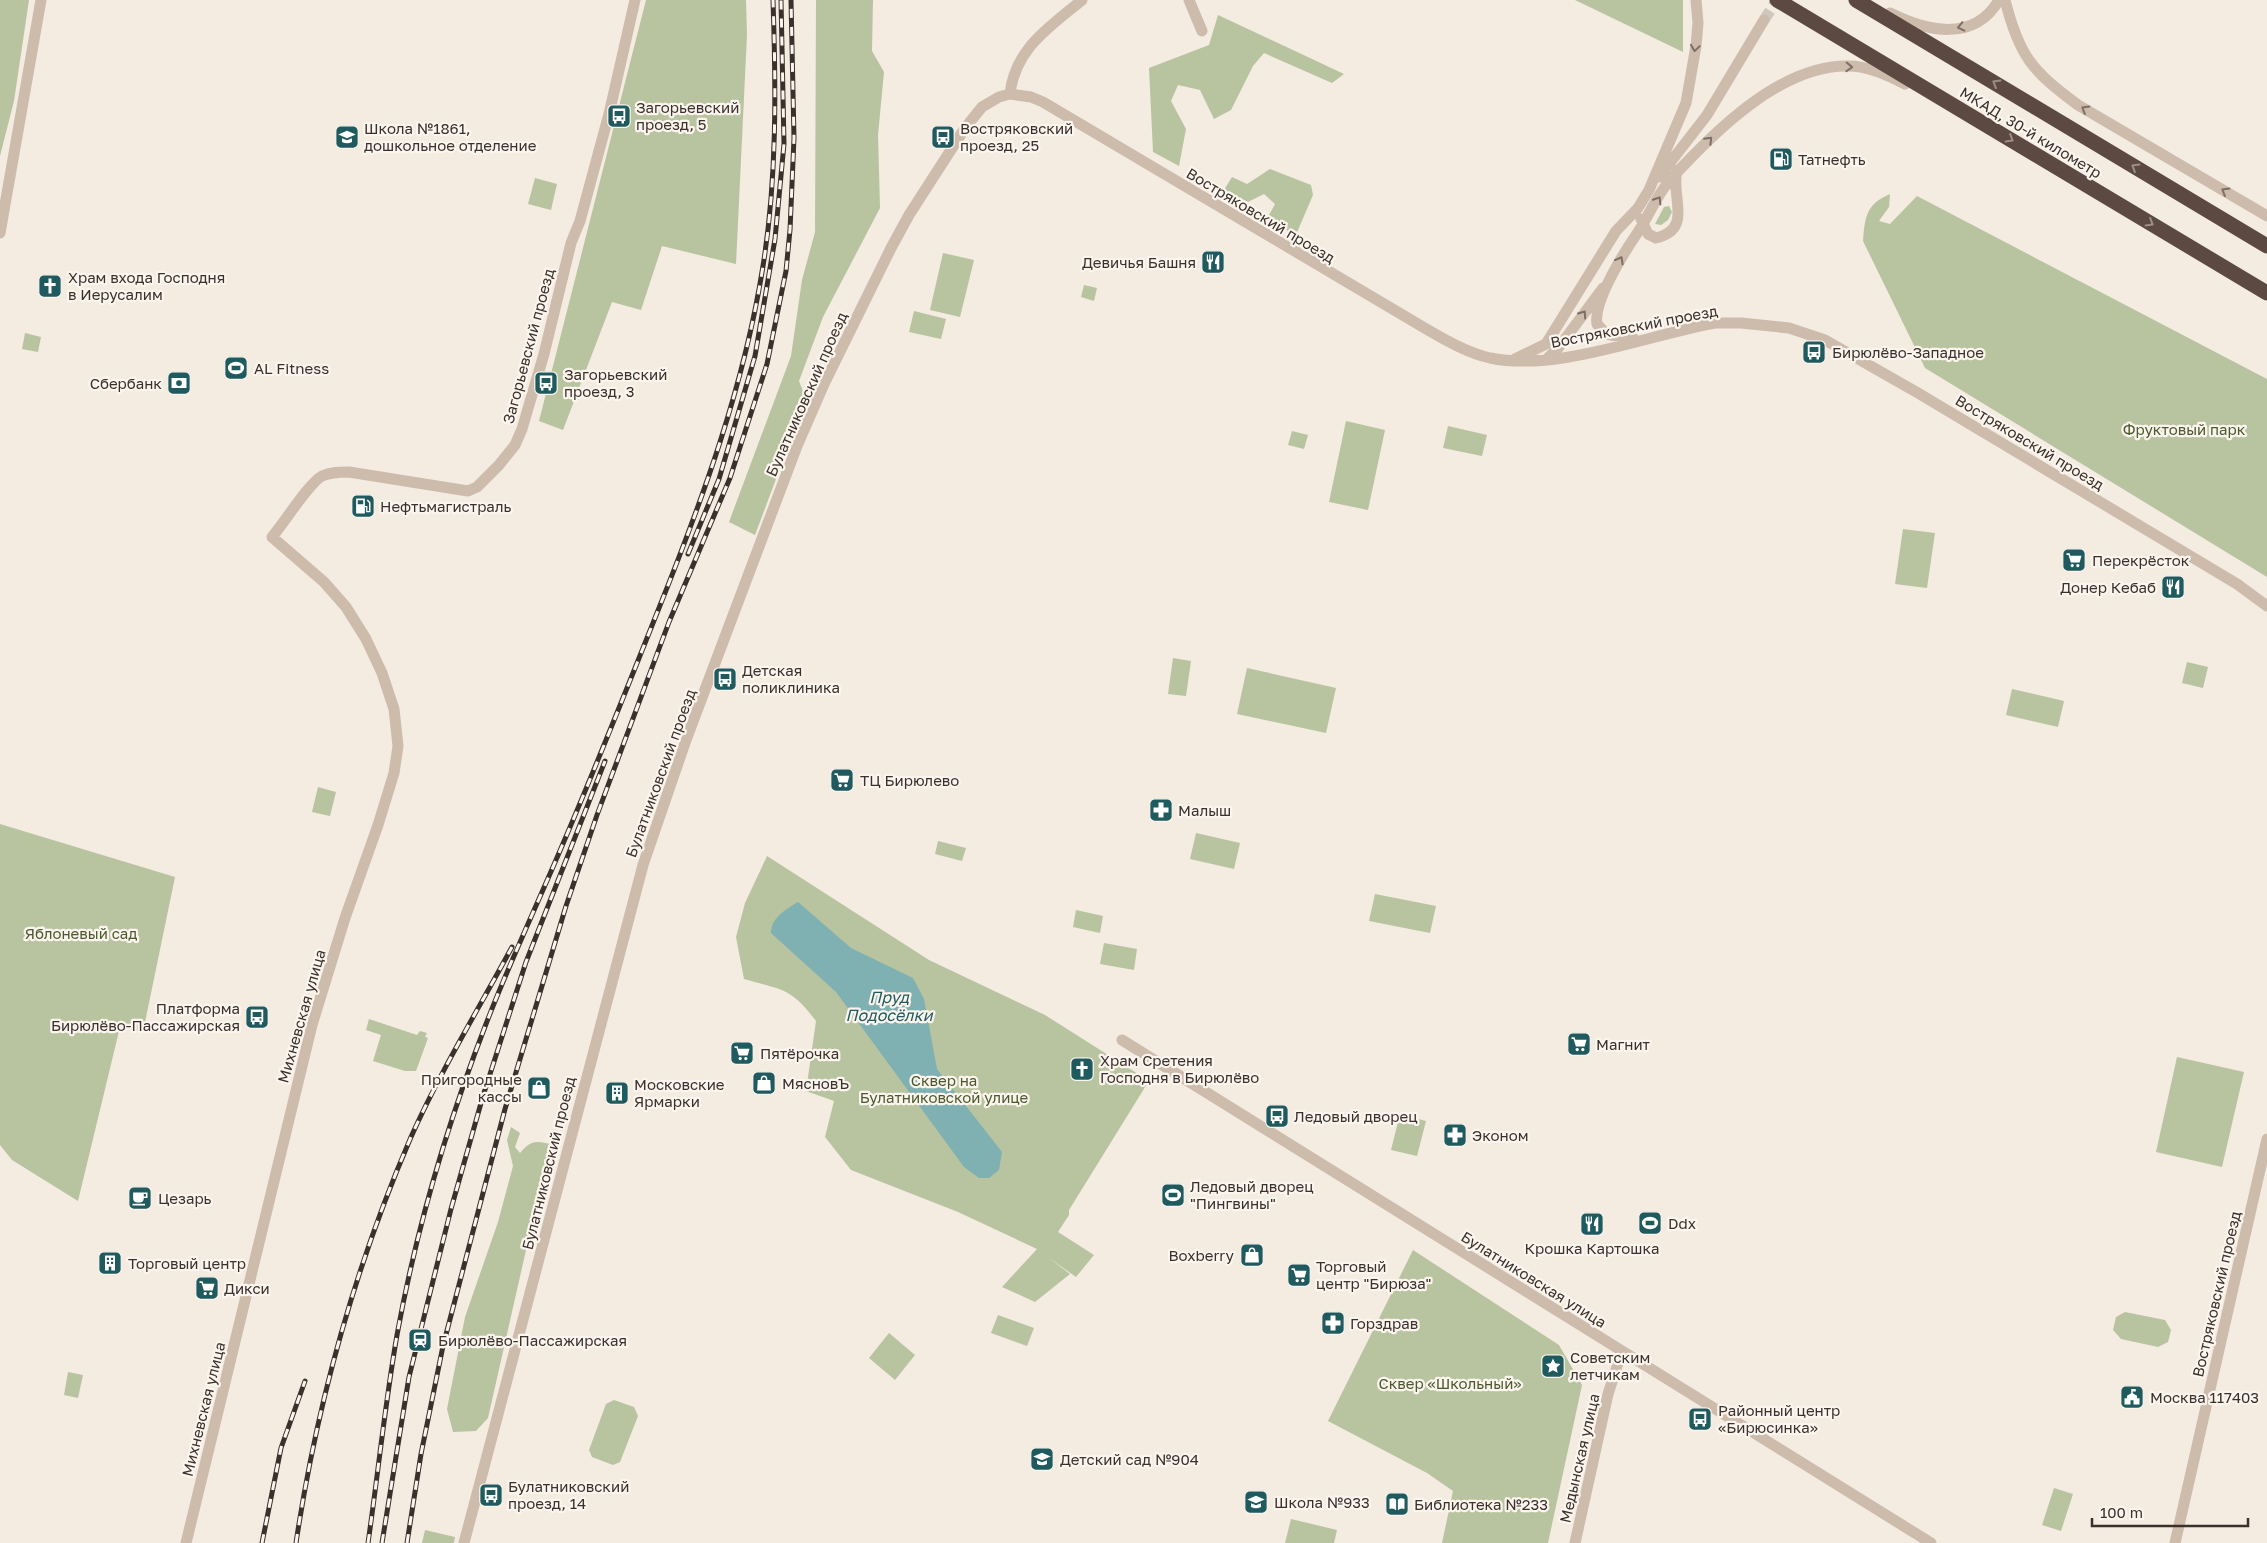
<svg xmlns="http://www.w3.org/2000/svg" width="2267" height="1543" font-family="'Golos Text',sans-serif">
<style>
.green{fill:#b8c4a0}
.water{fill:#7fb0b2}
.lines{fill:none;stroke-linecap:round;stroke-linejoin:round}
.minor-tunnel{stroke:#cfc6bd;stroke-width:11;stroke-dasharray:11 5.5;stroke-linecap:butt}
.minor{stroke:#cdbbac;stroke-width:11}
.highway{stroke:#5c4a42;stroke-width:15}
.rail-casing{stroke:#3b302b;stroke-width:5}
.rail{stroke:#fbf5ee;stroke-width:3;stroke-dasharray:9;stroke-linecap:butt}
.oneway{stroke:#7d6f65}
.oneway2{stroke:#9c8e87}
.labels{text-anchor:middle;dominant-baseline:central;stroke-width:4.5;stroke-linejoin:round;paint-order:stroke}
.poi-label{font-size:15px;fill:#3b302b;stroke:#fbf5ee;text-anchor:start}
.street-label{font-size:15px;fill:#3b302b;stroke:#fbf5ee}
.park-label{font-size:15px;fill:#4a5a2e;stroke:#fbf5ee}
.water-label{font-size:16px;font-style:italic;fill:#1f5a5e;stroke:#fbf5ee}
</style>
<rect width="100%" height="100%" fill="#f4ebe1"/>
<!-- green -->
<path class="green" d="M0 0H29L14 101 0 156Z
M646 0H746L747 35 736 264 662 246 641 310 612 302 563 430 539 421Z
M816 0H873L872 51 884 72 878 135 880 208 823 317 799 381 806 399 755 535 729 522 791 356 802 280 815 232Z
M1575 0H1683V52Z
M1218 15 1344 74 1332 83 1264 53 1253 66 1231 110 1214 119 1200 90 1178 85 1171 101 1186 129 1179 166 1153 152 1149 68 1209 45Z
M1270 169 1311 185 1313 195 1295 237 1269 215 1275 204 1264 194 1248 202 1224 190 1232 177 1247 184Z
M535 178 557 184 551 210 528 204Z
M1890 194 1889 207 1879 221 1890 224 1917 196 2267 379V577L1925 368 1863 241C1865 217 1866 204 1890 194Z
M1669 206 1672 212 1668 220 1661 225 1655 224 1664 207Z
M943 253 974 260 960 317 930 310Z
M1084 285 1097 288 1094 301 1081 297Z
M914 311 946 319 941 339 909 332Z
M25 333 41 337 38 352 22 349Z
M1346 421 1385 430 1368 510 1329 502Z
M1448 426 1487 435 1482 456 1443 448Z
M1292 431 1308 435 1304 449 1288 445Z
M1903 529 1935 533 1927 588 1895 584Z
M1173 658 1191 661 1186 696 1168 694Z
M2187 662 2208 667 2203 688 2182 683Z
M1247 668 1336 688 1326 733 1237 714Z
M2012 689 2064 701 2058 727 2006 715Z
M318 787 336 792 330 816 312 812Z
M0 824 175 877 143 1032 120 1027 78 1201 12 1160 0 1145Z
M1196 833 1240 843 1234 869 1190 859Z
M938 841 966 848 962 861 935 854Z
M767 856 929 960 1045 1015 1146 1079 1147 1084 1069 1210V1215L1058 1232 1094 1255 1076 1277 1049 1258 1070 1274 1035 1302 1002 1287 1037 1249 958 1212 851 1170 825 1137 834 1101 806 1091 816 1021C791 987 782 990 744 979L736 937 745 903Z
M1375 894 1436 906 1430 933 1369 921Z
M1076 910 1103 916 1100 933 1073 927Z
M1104 943 1137 949 1134 970 1100 964Z
M369 1019 417 1035 420 1031 427 1033 425 1037 428 1038 416 1071H405L373 1061 381 1035 366 1030Z
M2177 1057 2244 1072 2222 1167 2156 1152Z
M1400 1114 1426 1121 1417 1156 1391 1150Z
M511 1127 520 1133 515 1147 520 1153C530 1141 535 1140 550 1144L488 1418 476 1431 453 1432 447 1409 465 1317 498 1222 513 1166 507 1140Z
M1413 1250 1559 1345 1582 1385 1548 1543H1442L1453 1491 1427 1473 1328 1421Z
M2125 1312 2165 1320 2171 1330 2168 1342 2158 1347 2121 1339 2113 1330 2116 1317Z
M998 1315 1034 1328 1027 1346 991 1333Z
M889 1333 915 1355 895 1380 869 1358Z
M68 1372 83 1375 78 1398 64 1395Z
M614 1400 634 1407 638 1416 620 1462 613 1465 592 1457 589 1450 606 1404Z
M2054 1488 2073 1494 2061 1531 2042 1525Z
M1291 1519 1337 1530 1334 1543H1285Z
M425 1530 455 1537 454 1543H422Z"/>
<!-- water -->
<path class="water" d="M798 902 851 948 913 978 924 999 937 1069 1002 1152 999 1170 989 1178H979L964 1167 836 992 771 933C771 918 786 909 798 902Z"/>
<g class="lines">
<!-- minor-tunnel -->
<path class="minor-tunnel" d="M1764 20 1777 0"/>
<!-- minor -->
<path class="minor" d="M1189 0 1202 31
M2005 0C2019 56 2032 71 2078 105L2267 216
M1890 13C1926 31 1974 43 1999 0
M1010 94C1015 48 1050 27 1082 0
M1659 177 1707 115 1764 20
M1641 219 1648 234 1656 238C1694 229 1670 196 1677 170
M0 233 41 0
M1634 339 1606 334 1597 324C1593 301 1625 251 1638 232 1649 215 1657 195 1670 180 1713 133 1780 65 1848 66 1868 66 1887 75 1905 84
M1515 359 1546 344 1616 231 1638 208 1649 190 1686 103 1696 46 1698 23 1696 0
M1547 359 1559 347 1603 288
M1122 1040 1931 1543
M186 1543 312 1025 345 918 378 825 394 773 398 746 394 709 382 673 366 639 346 607 324 582 272 537C284 523 309 483 322 476 331 472 340 472 349 472L468 491 477 487 499 465 515 445 522 429 544 354 571 243 580 221 609 114 635 0
M464 1543 643 865 686 740 797 446 824 384 891 248 909 215 965 128 982 107 999 97 1010 94 1031 97 1043 102 1428 330C1447 341 1468 353 1490 358 1559 372 1647 335 1715 323H1741L1789 328 1825 340 1918 393 2237 584 2267 606
M1575 1543 1608 1394 1622 1351
M2175 1543 2267 1139"/>
<!-- highway -->
<path class="highway" d="M1777 0 2267 293
M1856 0 2267 246"/>
<!-- rail casing -->
<g class="rail-casing">
<path id="rail" d="M688 554 719 479 755 356 775 239 784 144 781 0
M262 1543 281 1448 305 1381
M296 1543C317 1403 355 1267 411 1137 440 1072 478 1010 512 947
M368 1543C378 1474 385 1404 397 1335 416 1231 448 1122 486 1024 509 964 537 905 562 846 595 769 626 691 657 613 702 501 744 387 763 266 777 179 776 88 773 0
M382 1543 409 1377 451 1209 483 1096 526 962 605 761
M407 1543 421 1454 443 1346 505 1109 566 906 597 815 669 622 730 478 767 364 786 271 790 230 794 138 791 0"/>
</g>
<!-- rail -->
<use href="#rail" class="rail"/>
</g>
<!-- one-way arrows -->
<defs><path id="oneway-chevron" d="M-2-3.5L2.5 0L-2 3.5" fill="none" stroke-width="1.6" stroke-linecap="round" stroke-linejoin="round" transform="scale(1.25)"/></defs>
<g class="oneway">
<use href="#oneway-chevron" transform="translate(1961 27) rotate(167)"/>
<use href="#oneway-chevron" transform="translate(1695 48) rotate(98)"/>
<use href="#oneway-chevron" transform="translate(1849 67) rotate(2)"/>
<use href="#oneway-chevron" transform="translate(2085 109) rotate(-149)"/>
<use href="#oneway-chevron" transform="translate(1709 140) rotate(-46)"/>
<use href="#oneway-chevron" transform="translate(2225 191) rotate(-149)"/>
<use href="#oneway-chevron" transform="translate(1658 200) rotate(-58)"/>
<use href="#oneway-chevron" transform="translate(1620 260) rotate(-61)"/>
<use href="#oneway-chevron" transform="translate(1583 314) rotate(-55)"/>
</g>
<g class="oneway2">
<use href="#oneway-chevron" transform="translate(1996 83) rotate(-149)"/>
<use href="#oneway-chevron" transform="translate(2010 139) rotate(31)"/>
<use href="#oneway-chevron" transform="translate(2135 167) rotate(-149)"/>
<use href="#oneway-chevron" transform="translate(2150 223) rotate(31)"/>
</g>
<!-- icons -->
<defs>
<g id="bus-square" transform="scale(1.25)"><rect x="-9" y="-9" width="18" height="18" rx="4" fill="#1f5a5e" stroke="#fbf5ee"/><path d="M-5-6H5V4H4V6H2V4H-2V6H-4V4H-5ZM-3.5-4V0h7V-4ZM-3.5 1.2v1.5H-2V1.2ZM2 1.2v1.5H3.5V1.2Z" fill="#fff"/></g>
<g id="school-square" transform="scale(1.25)"><rect x="-9" y="-9" width="18" height="18" rx="4" fill="#1f5a5e" stroke="#fbf5ee"/><path d="M0-5L7-2L0 1L-7-2ZM-4 1L0 2.5L4 1V4Q0 6-4 4Z" fill="#fff"/></g>
<g id="fuel-square" transform="scale(1.25)"><rect x="-9" y="-9" width="18" height="18" rx="4" fill="#1f5a5e" stroke="#fbf5ee"/><path d="M-5.5-6h7V0h2V4h1.3V-2.5L3-4.5l.8-.8L6-3V5H2.5V1h-1V6h-7ZM-4.2-4.7v3.2H.2V-4.7Z" fill="#fff"/></g>
<g id="restaurant-square" transform="scale(1.25)"><rect x="-9" y="-9" width="18" height="18" rx="4" fill="#1f5a5e" stroke="#fbf5ee"/><path d="M-5-6h1v4h1v-4h1v4h1v-4h1v5L-1.5 .5V6h-2V.5L-5-1ZM5-6V6H3V1.5H1.5Q1.5-4 5-6Z" fill="#fff"/></g>
<g id="church-square" transform="scale(1.25)"><rect x="-9" y="-9" width="18" height="18" rx="4" fill="#1f5a5e" stroke="#fbf5ee"/><path d="M-1.2-6h2.4v3.5h3.3v2.4h-3.3V6h-2.4V-.1h-3.3v-2.4h3.3Z" fill="#fff"/></g>
<g id="stadium-square" transform="scale(1.25)"><rect x="-9" y="-9" width="18" height="18" rx="4" fill="#1f5a5e" stroke="#fbf5ee"/><path d="M0-5a6.5 5 0 1 0 0 10a6.5 5 0 1 0 0-10ZM-3.5-1.8h7v3.6h-7Z" fill="#fff"/></g>
<g id="bank-square" transform="scale(1.25)"><rect x="-9" y="-9" width="18" height="18" rx="4" fill="#1f5a5e" stroke="#fbf5ee"/><path d="M-6-4H6V4H-6ZM0-2.3a2.3 2.3 0 1 0 0 4.6a2.3 2.3 0 1 0 0-4.6Z" fill="#fff"/></g>
<g id="supermarket-square" transform="scale(1.25)"><rect x="-9" y="-9" width="18" height="18" rx="4" fill="#1f5a5e" stroke="#fbf5ee"/><path d="M-6-5.5h2.5l.6 2H6L4.5 2H-2.5L-4.4-4H-6ZM-1.5 3.2a1.3 1.3 0 1 0 .1 0ZM3 3.2a1.3 1.3 0 1 0 .1 0Z" fill="#fff"/></g>
<g id="pharmacy-square" transform="scale(1.25)"><rect x="-9" y="-9" width="18" height="18" rx="4" fill="#1f5a5e" stroke="#fbf5ee"/><path d="M-2-6h4v4h4v4h-4v4h-4v-4h-4v-4h4Z" fill="#fff"/></g>
<g id="shop-square" transform="scale(1.25)"><rect x="-9" y="-9" width="18" height="18" rx="4" fill="#1f5a5e" stroke="#fbf5ee"/><path d="M-5-2.5h2.3a2.7 3.5 0 0 1 5.4 0H5L5.5 6h-11ZM-1.5-2.5h3a1.5 2.3 0 0 0-3 0Z" fill="#fff"/></g>
<g id="building-square" transform="scale(1.25)"><rect x="-9" y="-9" width="18" height="18" rx="4" fill="#1f5a5e" stroke="#fbf5ee"/><path d="M-4-6H4V6H1V3H-1V6H-4ZM-2.5-4.3h1.7v1.8h-1.7ZM.8-4.3h1.7v1.8H.8ZM-2.5-1h1.7V.8h-1.7ZM.8-1h1.7V.8H.8Z" fill="#fff"/></g>
<g id="cafe-square" transform="scale(1.25)"><rect x="-9" y="-9" width="18" height="18" rx="4" fill="#1f5a5e" stroke="#fbf5ee"/><path d="M-5.5-4.5H6V0H3Q3 3.5 0 3.5H-2.5Q-5.5 3.5-5.5 0ZM3-3.2v2h1.7v-2ZM-6 4.5H4V6H-6Z" fill="#fff"/></g>
<g id="station-square" transform="scale(1.25)"><rect x="-9" y="-9" width="18" height="18" rx="4" fill="#1f5a5e" stroke="#fbf5ee"/><path d="M-3-6H3Q5-6 5-4V2Q5 4 3 4L4.5 6H3L1.5 4h-3L-3 6H-4.5L-3 4Q-5 4-5 2V-4Q-5-6-3-6ZM-3.5-4v3h7v-3ZM-3.5 1v1.5H-2V1ZM2 1v1.5H3.5V1Z" fill="#fff"/></g>
<g id="sight-square" transform="scale(1.25)"><rect x="-9" y="-9" width="18" height="18" rx="4" fill="#1f5a5e" stroke="#fbf5ee"/><path d="M0-6L1.8-2.2L6-1.7L2.9 1.2L3.7 5.4L0 3.3L-3.7 5.4L-2.9 1.2L-6-1.7L-1.8-2.2Z" fill="#fff"/></g>
<g id="civic-square" transform="scale(1.25)"><rect x="-9" y="-9" width="18" height="18" rx="4" fill="#1f5a5e" stroke="#fbf5ee"/><path d="M-.6-6.5H3V-4.5H.6V-3L4-1V1h2V6H-6V1h2V-1L-.6-3ZM-1.2 2.5V6h2.4V2.5Z" fill="#fff"/></g>
<g id="library-square" transform="scale(1.25)"><rect x="-9" y="-9" width="18" height="18" rx="4" fill="#1f5a5e" stroke="#fbf5ee"/><path d="M-6-4Q-3-5.5-.7-3.5V5Q-3 3-6 4ZM6-4Q3-5.5 .7-3.5V5Q3 3 6 4Z" fill="#fff"/></g>
</defs>
<g fill-rule="evenodd">
<use href="#bus-square" x="619" y="116"/>
<use href="#school-square" x="347" y="137"/>
<use href="#bus-square" x="943" y="137"/>
<use href="#fuel-square" x="1781" y="159"/>
<use href="#restaurant-square" x="1213" y="262"/>
<use href="#church-square" x="50" y="286"/>
<use href="#bus-square" x="1814" y="352"/>
<use href="#stadium-square" x="236" y="368"/>
<use href="#bank-square" x="179" y="383"/>
<use href="#bus-square" x="546" y="383"/>
<use href="#fuel-square" x="363" y="506"/>
<use href="#supermarket-square" x="2074" y="560"/>
<use href="#restaurant-square" x="2173" y="587"/>
<use href="#bus-square" x="725" y="679"/>
<use href="#supermarket-square" x="842" y="780"/>
<use href="#pharmacy-square" x="1161" y="810"/>
<use href="#bus-square" x="257" y="1017"/>
<use href="#supermarket-square" x="1579" y="1044"/>
<use href="#supermarket-square" x="742" y="1053"/>
<use href="#church-square" x="1082" y="1069"/>
<use href="#shop-square" x="764" y="1083"/>
<use href="#shop-square" x="539" y="1088"/>
<use href="#building-square" x="617" y="1093"/>
<use href="#bus-square" x="1277" y="1116"/>
<use href="#pharmacy-square" x="1455" y="1135"/>
<use href="#stadium-square" x="1173" y="1195"/>
<use href="#cafe-square" x="140" y="1198"/>
<use href="#stadium-square" x="1650" y="1223"/>
<use href="#restaurant-square" x="1592" y="1224"/>
<use href="#shop-square" x="1252" y="1255"/>
<use href="#building-square" x="110" y="1263"/>
<use href="#supermarket-square" x="1299" y="1275"/>
<use href="#supermarket-square" x="207" y="1288"/>
<use href="#pharmacy-square" x="1333" y="1323"/>
<use href="#station-square" x="420" y="1340"/>
<use href="#sight-square" x="1553" y="1366"/>
<use href="#civic-square" x="2132" y="1397"/>
<use href="#bus-square" x="1700" y="1419"/>
<use href="#school-square" x="1042" y="1459"/>
<use href="#bus-square" x="491" y="1495"/>
<use href="#school-square" x="1256" y="1502"/>
<use href="#library-square" x="1397" y="1504"/>
</g>
<g class="labels">
<!-- poi labels -->
<g class="poi-label">
<text x="636" y="107">Загорьевский<tspan x="636" dy="17">проезд, 5</tspan></text>
<text x="364" y="128">Школа №1861,<tspan x="364" dy="17">дошкольное отделение</tspan></text>
<text x="960" y="128">Востряковский<tspan x="960" dy="17">проезд, 25</tspan></text>
<text x="1798" y="159">Татнефть</text>
<text x="1196" y="262" text-anchor="end">Девичья Башня</text>
<text x="68" y="277">Храм входа Господня<tspan x="68" dy="17">в Иерусалим</tspan></text>
<text x="1832" y="352">Бирюлёво-Западное</text>
<text x="254" y="368">AL Fitness</text>
<text x="564" y="374">Загорьевский<tspan x="564" dy="17">проезд, 3</tspan></text>
<text x="162" y="383" text-anchor="end">Сбербанк</text>
<text x="380" y="506">Нефтьмагистраль</text>
<text x="2092" y="560">Перекрёсток</text>
<text x="2156" y="587" text-anchor="end">Донер Кебаб</text>
<text x="742" y="670">Детская<tspan x="742" dy="17">поликлиника</tspan></text>
<text x="860" y="780">ТЦ Бирюлево</text>
<text x="1178" y="810">Малыш</text>
<text x="240" y="1008" text-anchor="end">Платформа<tspan x="240" dy="17">Бирюлёво-Пассажирская</tspan></text>
<text x="1596" y="1044">Магнит</text>
<text x="760" y="1053">Пятёрочка</text>
<text x="1100" y="1060">Храм Сретения<tspan x="1100" dy="17">Господня в Бирюлёво</tspan></text>
<text x="522" y="1079" text-anchor="end">Пригородные<tspan x="522" dy="17">кассы</tspan></text>
<text x="782" y="1083">МясновЪ</text>
<text x="634" y="1084">Московские<tspan x="634" dy="17">Ярмарки</tspan></text>
<text x="1294" y="1116">Ледовый дворец</text>
<text x="1472" y="1135">Эконом</text>
<text x="1190" y="1186">Ледовый дворец<tspan x="1190" dy="17">"Пингвины"</tspan></text>
<text x="158" y="1198">Цезарь</text>
<text x="1668" y="1223">Ddx</text>
<text x="1592" y="1248" text-anchor="middle">Крошка Картошка</text>
<text x="1234" y="1255" text-anchor="end">Boxberry</text>
<text x="128" y="1263">Торговый центр</text>
<text x="1316" y="1266">Торговый<tspan x="1316" dy="17">центр "Бирюза"</tspan></text>
<text x="224" y="1288">Дикси</text>
<text x="1350" y="1323">Горздрав</text>
<text x="438" y="1340">Бирюлёво-Пассажирская</text>
<text x="1570" y="1357">Cоветским<tspan x="1570" dy="17">летчикам</tspan></text>
<text x="2150" y="1397">Москва 117403</text>
<text x="1718" y="1410">Районный центр<tspan x="1718" dy="17">«Бирюсинка»</tspan></text>
<text x="1060" y="1459">Детский сад №904</text>
<text x="508" y="1486">Булатниковский<tspan x="508" dy="17">проезд, 14</tspan></text>
<text x="1274" y="1502">Школа №933</text>
<text x="1414" y="1504">Библиотека №233</text>
</g>
<!-- street labels -->
<g class="street-label">
<text transform="translate(2031 132) rotate(31)">МКАД, 30-й километр</text>
<text transform="translate(1261 215) rotate(31)">Востряковский проезд</text>
<text transform="translate(1634 326) rotate(-11)">Востряковский проезд</text>
<text transform="translate(528 346) rotate(-75)">Загорьевский проезд</text>
<text transform="translate(806 394) rotate(-66)">Булатниковский проезд</text>
<text transform="translate(2030 442) rotate(31)">Востряковский проезд</text>
<text transform="translate(660 773) rotate(-70)">Булатниковский проезд</text>
<text transform="translate(301 1016) rotate(-74)">Михневская улица</text>
<text transform="translate(548 1163) rotate(-76)">Булатниковский проезд</text>
<text transform="translate(1534 1279) rotate(32)">Булатниковская улица</text>
<text transform="translate(2216 1294) rotate(-77)">Востряковский проезд</text>
<text transform="translate(203 1409) rotate(-76)">Михневская улица</text>
<text transform="translate(1579 1458) rotate(-77)">Медынская улица</text>
</g>
<!-- park labels -->
<g class="park-label">
<text x="2184" y="429">Фруктовый парк</text>
<text x="81" y="933">Яблоневый сад</text>
<text x="944" y="1080">Сквер на<tspan x="944" dy="17">Булатниковской улице</tspan></text>
<text x="1450" y="1383">Сквер «Школьный»</text>
</g>
<!-- water labels -->
<g class="water-label">
<text x="889" y="997">Пруд<tspan x="889" dy="18">Подосёлки</tspan></text>
</g>
</g>
<!-- scale -->
<path d="M2092 1518v8h156v-8" fill="none" stroke="#3b302b" stroke-width="2.5"/>
<text x="2100" y="1518" font-size="15" fill="#3b302b" stroke="#fbf5ee" stroke-width="4" paint-order="stroke">100 m</text>
</svg>
